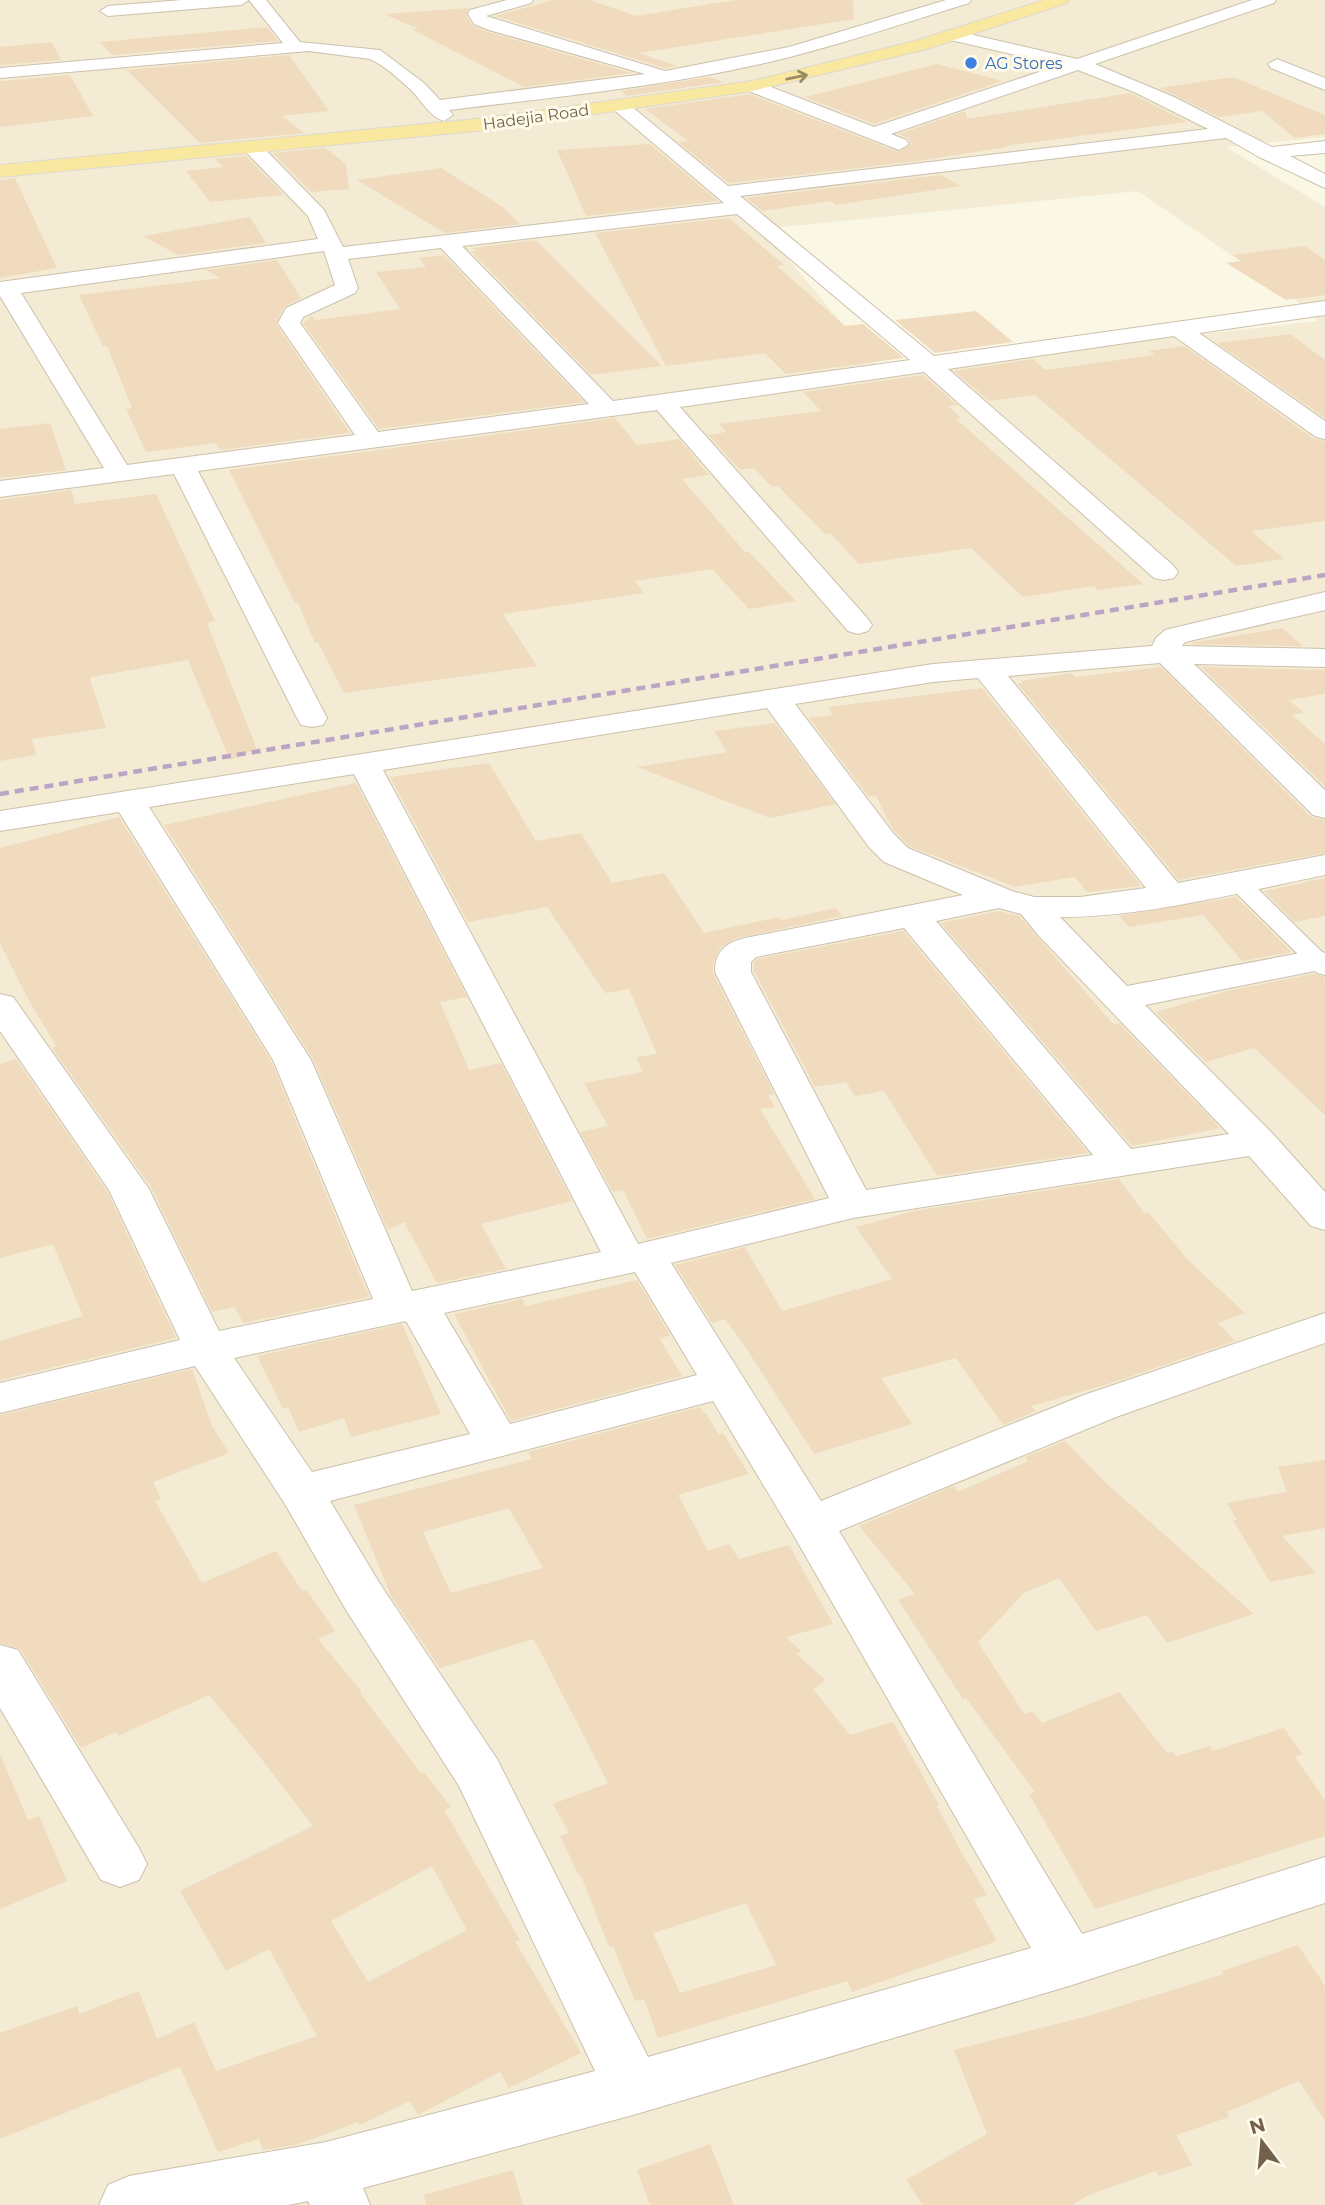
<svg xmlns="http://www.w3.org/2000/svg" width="1325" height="2205" font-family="Montserrat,sans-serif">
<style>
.residential{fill:#f3ebd4;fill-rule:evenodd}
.building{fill:#f0dbbe;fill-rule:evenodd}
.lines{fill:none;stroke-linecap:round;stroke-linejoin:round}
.service-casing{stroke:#cdc0ac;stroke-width:2}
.minor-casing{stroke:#cdc0ac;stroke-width:2}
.primary-casing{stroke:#ded9d4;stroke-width:2}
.service{fill:#fff;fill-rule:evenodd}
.minor{fill:#fff;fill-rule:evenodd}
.primary{fill:#f8e8a0;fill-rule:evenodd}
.rail{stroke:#bca4c5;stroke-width:4.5;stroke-dasharray:9 6;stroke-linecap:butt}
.oneway{stroke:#9c8a64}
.shop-dot{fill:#3f7fe0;stroke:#fefbeb;stroke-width:2.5}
.labels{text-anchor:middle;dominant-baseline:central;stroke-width:6;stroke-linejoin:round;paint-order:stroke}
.far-shop-label{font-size:16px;fill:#366cbe;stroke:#fefbeb;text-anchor:start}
.far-street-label{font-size:16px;fill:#74614b;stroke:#fefbeb}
</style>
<rect width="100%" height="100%" fill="#fbf7e5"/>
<!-- residential -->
<path class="residential" d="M0 0H1325V137L1226 147 1325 207V2205H0ZM1138 191 1291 296 1318 321 881 370 763 229Z"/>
<!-- building -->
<path class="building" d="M553 0H590L636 16 735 0H853L854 19 639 53 677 66 665 68 495 16Z
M468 8 466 15 472 25 488 32 632 73 524 87 413 30 419 29 384 14Z
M267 27 278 41 113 55 99 42Z
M52 42 61 60 0 65V47Z
M289 55 329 111 282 116 304 133 200 143 127 70Z
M937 64 1003 81 874 124 805 97Z
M70 75 93 116 0 127V81Z
M709 77 724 82 627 96 621 91Z
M1233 77 1325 115V134L1295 138 1262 111 1219 117 1160 88Z
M1130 93 1187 122 1005 146 1008 147 917 161 729 183 678 142 688 141 645 109 749 94 898 152 912 144 908 138 899 134 965 111 967 119Z
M650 144 718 201 586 216 557 150Z
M325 148 346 164 349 189 311 192 273 153Z
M246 156 284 195 210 202 186 171 223 167 215 159Z
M441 168 503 207 520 224 445 233 357 180Z
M941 175 961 186 836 205 831 201 762 211 746 198Z
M15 178 57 268 0 278V180Z
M250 217 266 243 178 255 143 236Z
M729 218 784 265 777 266 845 326 863 324 904 358 786 374 765 353 666 366 595 233Z
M536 240 662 366 591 375 472 252 477 251 471 248Z
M1305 246 1325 260V295L1286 300 1226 263 1241 261 1232 255Z
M444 255 584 402 379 429 303 323 312 316 315 320 400 309 376 272 426 267 419 258Z
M277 260 301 298 284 307 276 324 350 433 220 450 216 443 146 452 126 409 132 408 107 346H103L79 295 220 278 205 270Z
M976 311 1013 342 935 353 895 320Z
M1290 334 1325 360V418L1217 343Z
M1184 346 1314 439 1325 441V521L1251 531 1284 559 1236 566 1035 395 989 401 954 371 1033 359 1045 370 1155 355 1149 351Z
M923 375 957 405 948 406 961 418 956 419 1143 584 1098 590 1094 586 1023 597 971 548 859 564 830 533 825 534 778 486 772 487 754 468 740 470 708 435 726 432 719 424 821 411 803 392Z
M615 418 637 445 679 439 709 475 682 479 745 552H749L796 601 749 609 712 569 635 581 644 593 503 614 537 666 344 693 318 642 315 643 298 603H295L229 470Z
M50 423 66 470 0 478V429Z
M71 490 75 504 156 494 215 621 207 623 257 749 230 760 188 660 92 677 90 679 106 728 32 739 36 755 0 761V500Z
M1282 628 1303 646 1190 644 1196 642Z
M1161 667 1311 817 1325 820V853L1179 880 1017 683H1023L1021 681 1072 673 1075 677Z
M1201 667 1325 670V694L1289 700 1304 713 1292 715 1325 744V786Z
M982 688 1141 886 1087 892 1075 877 1015 887 909 846 892 828 876 796 869 797 809 718 833 715 828 707Z
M775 723 835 804 770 818 637 767 727 752 714 731Z
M489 763 536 841 581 833 612 883 664 873 704 933 779 917 782 920 836 908 842 916 737 938 720 948 713 965V973L774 1094 768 1095 775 1107 760 1109 815 1199 647 1239 623 1190 613 1192 580 1132 608 1126 584 1083 643 1072 636 1057 657 1054 629 989 605 993 547 907 468 922 390 777Z
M356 783 467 997 440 1002 469 1070 501 1063 572 1201 481 1224 506 1269 437 1283 404 1222 388 1230 313 1059 164 825Z
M119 817 271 1061 369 1297 243 1323 235 1307 212 1312 151 1187 52 1048 56 1046 27 997 0 943V848Z
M1325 878V916L1295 922 1264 891Z
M1236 897 1292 952 1242 961 1203 915 1129 927 1119 916Z
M999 911 1019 916 1114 1025 1119 1023 1220 1128 1132 1146 941 923Z
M903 931 1088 1153 937 1176 884 1091 855 1096 846 1082 815 1087 754 971V963L757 959Z
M1314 974 1325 977V1115L1254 1048 1206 1062 1156 1012 1227 991Z
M16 1059 107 1191 176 1338 0 1380V1341L83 1316 53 1244 0 1258V1064Z
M1119 1179 1145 1214 1149 1213 1188 1260 1245 1313 1218 1323 1235 1341 1108 1384 1031 1406 1036 1411 1003 1425 956 1358 881 1378 912 1424 814 1454 744 1345 725 1319 712 1323 675 1265 745 1247 782 1311 892 1279 856 1227 914 1211Z
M637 1280 670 1335 660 1339 682 1376 511 1421 454 1314 522 1299 526 1306Z
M402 1324 441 1414 351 1437 344 1418 299 1432 288 1407 283 1409 257 1356Z
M192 1369 212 1426 229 1453 153 1482 161 1499 155 1501 202 1583 276 1551 302 1591 306 1589 335 1631 318 1639 362 1692 360 1693 421 1773 424 1772 451 1807 444 1810 520 1940 515 1941 581 2053 509 2088 500 2072 418 2115 410 2101 360 2125 358 2122 296 2145 263 2150 259 2139 218 2152 180 2067 0 2139V2033L77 2006 79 2014 139 1991 157 2039 194 2022 216 2071 317 2036 269 1949 226 1971 180 1891 313 1826 253 1748 209 1695 118 1736 116 1732 81 1748 20 1649 0 1643V1415ZM432 1866 467 1930 368 1982 331 1921Z
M700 1407 704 1413H706L719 1435 723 1433 749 1474 678 1495 708 1551 729 1544 739 1559 789 1545 833 1624 786 1637 801 1651 796 1654 826 1680 813 1689 850 1735 893 1722 939 1805 937 1806 962 1853 987 1895 974 1900 997 1941 852 1992 847 1981 658 2038 644 1999 635 2001 613 1946 609 1947 581 1876H579L560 1836 569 1833 553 1804 608 1783 537 1645 533 1639 440 1668 391 1596 354 1505 532 1459 528 1452ZM509 1508 543 1568 451 1593 423 1532ZM746 1903 776 1965 680 1993 653 1933Z
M1065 1441 1106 1483 1254 1614 1167 1643 1147 1615 1096 1631 1059 1578 1024 1593 978 1642 1024 1714 1032 1711 1042 1723 1119 1692 1167 1753 1173 1752 1176 1756 1210 1746 1213 1751 1284 1728 1302 1754 1295 1757 1325 1800V1836L1095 1909 1029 1794 1035 1792 966 1698 963 1699 898 1600 915 1594 859 1526 954 1486 958 1492 1028 1461 1025 1457Z
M1325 1460V1528L1282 1536 1316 1573 1270 1582 1233 1520H1237L1227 1503 1287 1492 1278 1467Z
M0 1754 28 1820 39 1816 67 1881 0 1909Z
M1298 1945 1325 1986V2121L1299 2081 1227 2112 1229 2117 1176 2135 1192 2165 1159 2176 1156 2171 1089 2195 1072 2205H923L906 2180 987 2134 954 2050 1088 2016 1224 1974 1222 1971Z
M710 2144 734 2205H650L637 2170Z
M513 2170 523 2205H426L424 2195Z"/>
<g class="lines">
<!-- service casing -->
<g class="service-casing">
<path id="service" d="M1237 875 1245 876 1325 955V975L1317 973 1229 886 1226 881 1229 876Z"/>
</g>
<!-- minor casing -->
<g class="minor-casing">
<path id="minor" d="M182 0H266L300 42 380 50 424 83 440 100 645 74 489 30 474 24 468 14 470 10 507 0H533L531 3 486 16 665 71 789 47 946 0H971L969 3C901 24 834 47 765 63 661 87 555 97 449 110L453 115 444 121C430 117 421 100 411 90 399 79 385 66 370 59L309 51 0 78V68L283 43 249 0 241 5 108 16 100 11 108 6Z
M1252 0H1276L1274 3 1095 64 1174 97 1272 147 1325 141V153L1290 156 1325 174V188L1259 157 1226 138 740 196 934 356 1325 301V315L1199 333 1325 421V439L1316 437 1174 336 948 369 1174 566 1178 572 1174 578 1164 580 1154 578 924 372 680 407 868 619 872 625 868 631 858 634 848 631 657 410 198 471 327 718 323 725 312 727 301 725 297 718 174 474 0 497V481L104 468 0 296V282L318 239 308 216 245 151 242 147 245 143H259L324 210 343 247 724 203 613 109 610 105 613 101H625L728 186 1208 129 1134 92 1078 70 891 134 906 140 909 144 899 150 746 90 743 86 752 81 758 82 874 127 1060 65 946 39 944 35 946 31 952 30 1077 59ZM737 214 910 360 613 401 462 246ZM441 248 589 404 378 432 300 323 303 317 355 293 358 288 348 259ZM324 251 335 285 286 308 278 323 355 435 127 465 21 293Z
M1277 59 1325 78V90L1271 68 1268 64Z
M1325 592V610L1185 642 1182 646 1325 649V667L1194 664 1325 790V818L1313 815 1160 663 1008 676 1178 883 1325 855V875C1240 892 1147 917 1060 917L1127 986 1316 950 1325 953V969L1145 1005 1272 1133 1325 1192V1230L1311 1226 1249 1156 853 1218 671 1263 821 1501 1084 1395 1325 1313V1343L1116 1417 839 1531 1082 1934 1325 1857V1903L1069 1986 633 2115 363 2188 370 2205H310L308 2201 288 2205H99L108 2185 129 2176 326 2142 595 2071 459 1786 346 1610 285 1504 195 1366 0 1413V1383L180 1340 109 1190 0 1031V994L13 997 149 1189 219 1331 373 1299 273 1060 119 812 0 831V811L933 664 1152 646 1156 638 1165 630ZM978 678 1146 888 1080 897H1034L1012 891 908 848 893 833 795 704 933 682ZM767 708 869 847 884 862 963 895 745 938C725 943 715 952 715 972L829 1198 638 1244 383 770ZM354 774 601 1252 412 1291 311 1060 149 807ZM999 908 1021 914 1039 936 1229 1134 1131 1149 936 921ZM904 928 1093 1155 866 1190 751 972V962L756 957ZM635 1272 697 1375 510 1424 444 1313ZM406 1321 470 1434 312 1472 234 1358ZM713 1401 794 1536 1031 1948 648 2057 497 1759 380 1584 330 1501Z
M0 1645 18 1650 139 1848 147 1864 139 1880 120 1887 101 1880 0 1708Z"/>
</g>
<!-- primary casing -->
<g class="primary-casing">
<path id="primary" d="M1044 0H1069L1067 3 927 49 752 91 486 130 0 177V165L486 118 752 81 915 41Z"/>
</g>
<!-- service -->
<use href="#service" class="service"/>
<!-- minor -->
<use href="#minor" class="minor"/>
<!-- primary -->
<use href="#primary" class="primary"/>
<!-- rail -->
<path class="rail" d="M0 794 1325 575"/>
</g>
<!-- one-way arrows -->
<defs><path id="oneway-shaft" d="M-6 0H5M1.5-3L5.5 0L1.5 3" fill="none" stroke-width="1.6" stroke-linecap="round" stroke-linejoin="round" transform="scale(1.75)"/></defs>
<use class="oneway" href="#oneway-shaft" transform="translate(797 77) rotate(-12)"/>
<!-- markers -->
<circle class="shop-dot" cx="971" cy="63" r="7"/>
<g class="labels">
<!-- far-shop labels -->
<g class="far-shop-label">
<text x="985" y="63">AG Stores</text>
</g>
<!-- far-street labels -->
<g class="far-street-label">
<text transform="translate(536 117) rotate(-8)">Hadejia Road</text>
</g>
</g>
<!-- north arrow -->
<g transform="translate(1262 2142) rotate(344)" stroke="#fefbeb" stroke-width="5" paint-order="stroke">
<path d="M0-5L12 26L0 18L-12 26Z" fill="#74614b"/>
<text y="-10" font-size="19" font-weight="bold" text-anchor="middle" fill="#74614b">N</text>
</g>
</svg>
